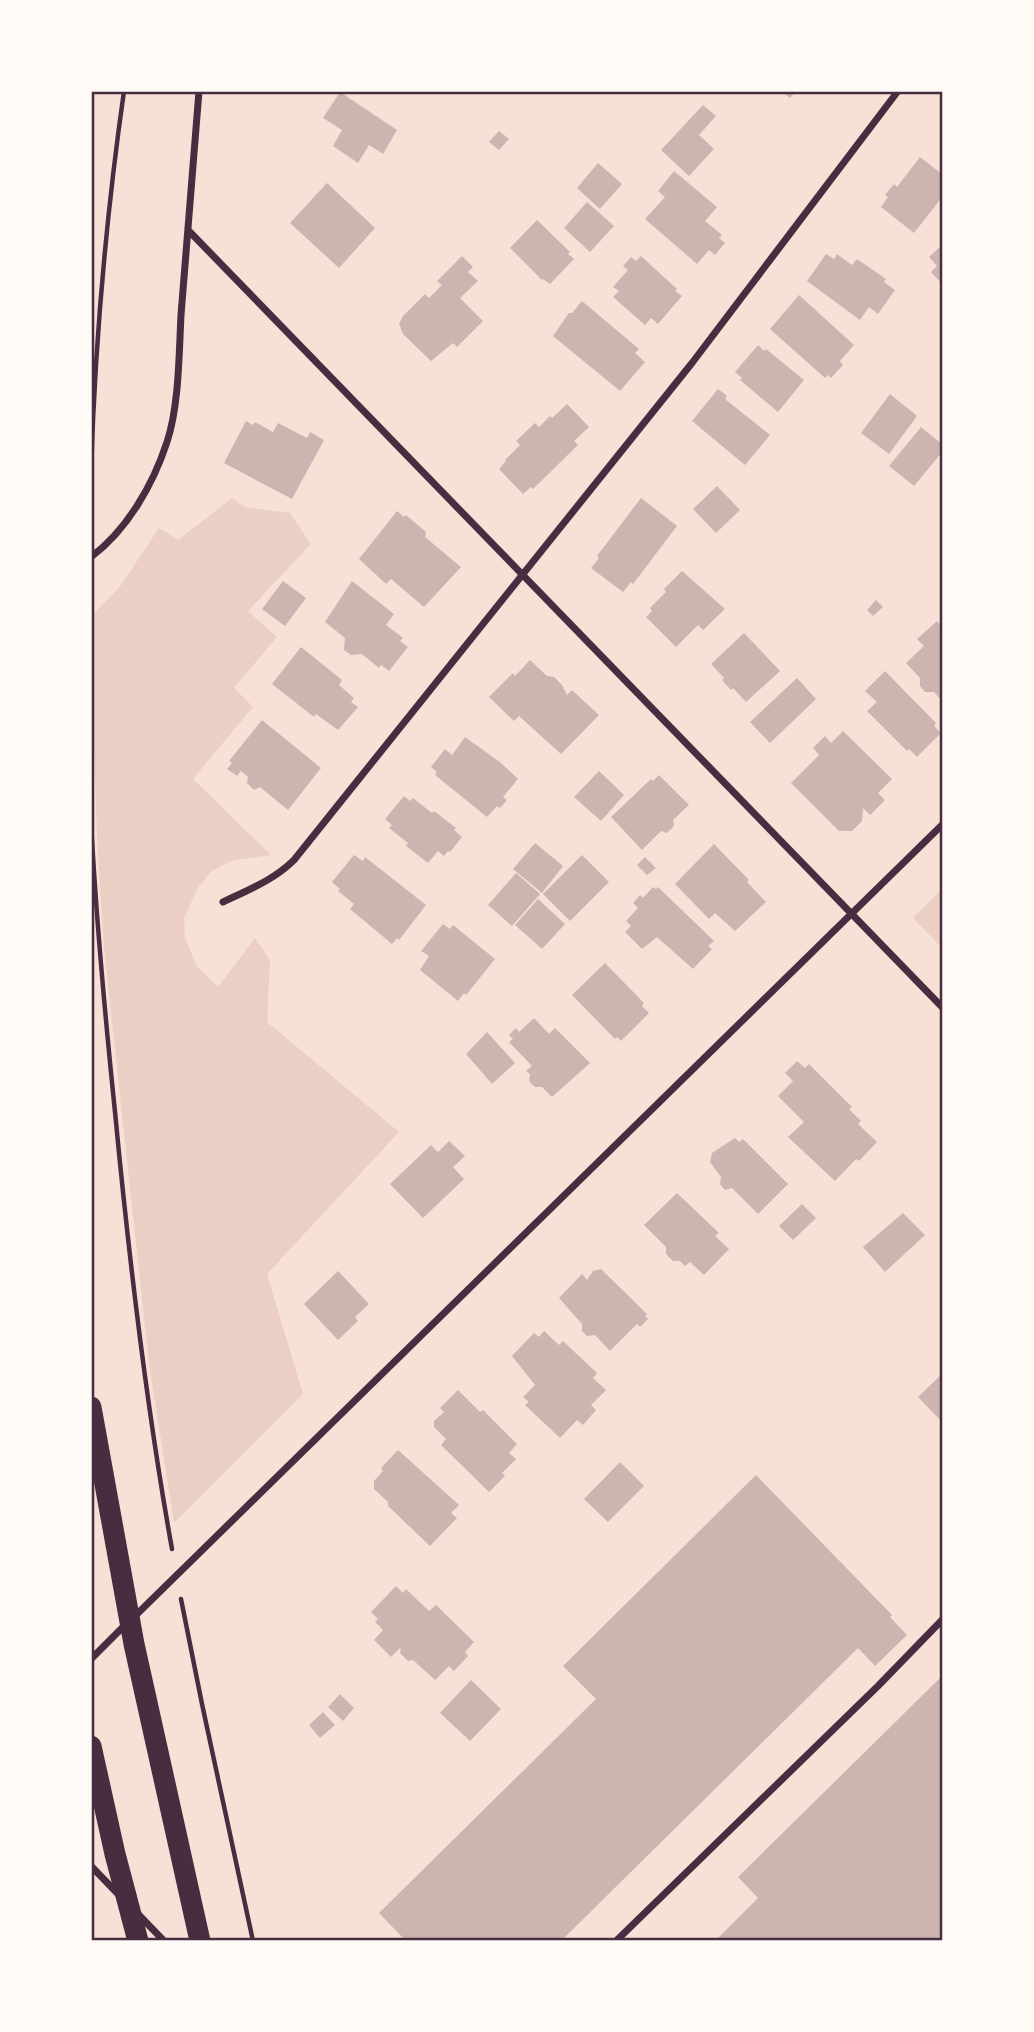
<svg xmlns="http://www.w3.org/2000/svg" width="1034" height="2032" font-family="'Alegreya Sans',sans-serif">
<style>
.green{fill:#ebcfc5}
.building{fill:#ccb4b1}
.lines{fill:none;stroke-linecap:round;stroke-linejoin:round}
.path{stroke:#4a2c40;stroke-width:4.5}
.minor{stroke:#4a2c40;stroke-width:7}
.motorway{stroke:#4a2c40;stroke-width:21}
.neatline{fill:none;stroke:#4a2c40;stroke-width:2.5}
</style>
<rect width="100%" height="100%" fill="#f7e1d7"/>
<!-- green -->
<path class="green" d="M232 498 245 507 290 513 311 544 248 611 277 637 234 688 253 707 193 779 271 855 231 861 212 871 199 886 184 918 185 938 197 966 218 987 255 938 270 960 267 1022 399 1132 267 1274 303 1394 174 1523 149 1364 104 948 97 837 93 713V614L119 588 159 528 178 540Z
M943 888V949L913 918Z"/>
<!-- building -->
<path class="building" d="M781 91H796L790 98Z
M340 92 397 130 383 154 369 145 358 163 333 146 342 130 323 118Z
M703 105 716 116 699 135 714 149 689 176 661 150Z
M499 131 509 139 499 150 489 142Z
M920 157 943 175V196L914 233 881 207 888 197 885 195 894 184 897 187Z
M598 163 622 184 600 209 577 188Z
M674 171 717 207 705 221 722 235 719 238 725 243 715 255 709 250 697 264 645 219 665 197 658 191Z
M327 183 375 228 339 268 290 223Z
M587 202 614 226 590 252 564 228Z
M537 220 570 252 568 254 574 259 550 284 543 279 542 280 510 248Z
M943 244V285L931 272 937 266 929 257Z
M826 254 834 259 837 254 852 265 857 259 886 279 884 282 895 290 878 314 869 307 860 320 807 281Z
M462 256 473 267 468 272 478 281 460 298 483 321 457 347 453 343 431 361 403 334 399 324 403 316 425 294 429 298 442 285 437 281Z
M641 256 677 289 675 291 682 296 658 324 651 318 645 325 613 297 619 291 613 287 628 270 623 266 631 257 636 261Z
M799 295 854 345 840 361 843 365 831 378 828 375 825 378 770 329Z
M582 301 639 349 635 353 645 362 620 391 553 336 569 313H572Z
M758 345 764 351 766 349 804 380 778 412 740 380 742 378 735 372Z
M718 389 727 396 725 399 770 435 745 465 692 421Z
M890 394 917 416 889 454 861 433Z
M567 404 589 427 574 441 578 445 533 489 531 487 523 494 499 469 506 461 505 460 520 445 516 441 535 423 539 427 550 416 552 418Z
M246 421 253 425 255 422 273 432 278 423 307 438 310 432 324 440 292 499 224 463Z
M921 427 943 445V451L914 486 889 466Z
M717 486 740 510 716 533 693 509Z
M641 498 677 526 633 584 631 582 623 592 591 568 599 558 597 556Z
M397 511 404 517 406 515 426 532 425 537 461 567 424 607 391 579 386 584 359 559Z
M682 571 725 609 703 630 698 625 676 647 646 617 652 611 650 608 666 592 664 589Z
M283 581 306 598 285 626 262 609Z
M352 581 394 614 386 625 403 638 400 641 408 647 389 671 381 665 379 668 362 654 351 655 344 650 345 638 325 622Z
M876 600 883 607 873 616 867 610Z
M937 621 943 628V702L934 692H925L920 686V678L906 663 924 646 917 639Z
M744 633 780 671 746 702 733 688 731 690 722 680 724 678 711 664Z
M301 647 342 680 339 685 354 698 351 702 358 707 338 730 316 714 314 717 272 684Z
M530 660 547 676 554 677 562 685 567 695 572 690 599 715 561 754 519 716 514 721 489 697 513 673 515 676Z
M885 671 936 723 934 726 941 733 917 757 909 749 907 751 867 711 877 702 865 691Z
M797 678 816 699 770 743 750 722Z
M262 720 321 768 288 810 260 787 254 790 247 783 248 777 241 771 237 776 227 769 232 763 229 761Z
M843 731 892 779 878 793 885 800 870 815 863 808 862 821 852 831H839L791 783 819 755 813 748 825 736 831 743Z
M465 737 501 763 518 779 503 797 507 800 500 808 497 806 487 817 435 775 437 772 431 767 445 749 452 755Z
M599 771 624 795 601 821 574 797Z
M659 775 689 805 673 820 674 826 667 833 661 831 642 850 611 817 651 779 653 781Z
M404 796 410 801 413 798 432 813 434 811 456 828 454 830 462 837 450 852 448 851 444 856 438 851 428 863 406 846 408 843 389 828 392 825 385 819Z
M535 843 563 866 542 893 513 869Z
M714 844 749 880 747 882 766 902 735 931 715 913 709 919 675 884Z
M354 855 363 861 365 857 426 905 399 940 397 938 392 944 350 909 354 904 338 891 340 889 332 882Z
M582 855 609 882 570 921 543 894Z
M645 857 656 868 647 875 637 865Z
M516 873 540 894 512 926 488 905Z
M653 887 656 889 658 887 714 941 708 946 712 949 693 969 657 937 642 949 625 932 631 926 626 921 638 908 633 903 640 895 643 898Z
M538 899 565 924 542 949 515 925Z
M443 924 450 929 453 925 495 959 466 995 464 993 458 1001 420 970 429 956 421 951Z
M605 963 644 1003 642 1006 649 1013 621 1041 617 1037 615 1039 572 995Z
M534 1018 549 1034 555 1028 590 1063 552 1097 542 1087H535L529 1081 530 1074 526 1071 532 1066 509 1042 513 1039 509 1035 516 1028 519 1032Z
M487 1032 515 1063 492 1084 466 1054Z
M797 1061 805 1068 809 1064 852 1107 849 1109 861 1121 858 1124 877 1142 859 1161 856 1159 835 1181 788 1137 804 1122 778 1096 793 1081 785 1073Z
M735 1138 739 1142 743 1139 788 1184 758 1214 732 1188 725 1190 720 1184 721 1177 710 1162 712 1153Z
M449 1141 465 1156 453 1167 464 1179 423 1218 390 1184 431 1145 438 1152Z
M677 1193 719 1233 715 1236 729 1249 704 1275 690 1262 685 1266 680 1261H673L666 1254V1247L644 1225Z
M802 1204 816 1218 793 1240 779 1226Z
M903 1213 925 1235 885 1272 863 1247Z
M601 1269 647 1314 645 1316 648 1319 640 1327 637 1324 610 1351 595 1335 587 1336 582 1331V1324L559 1298 582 1274 587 1280 593 1271Z
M338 1271 369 1304 355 1317 358 1321 338 1340 304 1304Z
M544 1331 559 1345 563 1341 597 1373 593 1378 606 1390 591 1405 596 1410 583 1425 577 1420 560 1438 525 1405 529 1402 523 1397 535 1385 512 1356 534 1333 539 1337Z
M943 1373V1423L918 1397Z
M458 1390 480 1412 483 1410 517 1444 509 1453 516 1459 502 1473 505 1476 489 1492 441 1445 446 1439 434 1427V1421L444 1412 440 1408Z
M398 1450 459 1505 451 1513 457 1518 430 1546 388 1506V1502L374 1489V1481L383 1471 381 1468Z
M620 1462 644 1486 608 1522 584 1499Z
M756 1475 892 1615 890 1617 907 1635 875 1666 858 1648 561 1941H406L379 1913 596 1699 563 1666Z
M396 1586 403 1593 406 1589 429 1611 436 1605 474 1642 465 1652 468 1656 454 1671 449 1666 435 1680 413 1660 408 1661 400 1653 401 1647 391 1657 374 1640 383 1630 375 1622 378 1619 371 1612Z
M941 1677 943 1941H715L758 1898 738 1877Z
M471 1680 501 1709 470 1741 440 1713Z
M340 1694 354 1708 343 1721 328 1707Z
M323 1712 335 1725 320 1738 309 1725Z"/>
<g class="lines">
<!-- path -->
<path class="path" d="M91 472C95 344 106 217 124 91
M91 821C96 918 105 1015 115 1112 129 1259 146 1405 172 1549
M181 1599 202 1704 253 1941"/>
<!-- minor -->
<path class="minor" d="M188 230 943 1008
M91 557C127 530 153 485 167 442 179 406 179 354 181 315 187 240 193 166 199 91
M223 902C248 890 274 880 294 860L692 363 898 91
M134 1617 943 824
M91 1659 125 1625
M91 1866 120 1896
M138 1914 164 1941
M616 1941 878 1686 943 1619"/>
<!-- motorway -->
<path class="motorway" d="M91 1407 134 1644 200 1941
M91 1746 115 1854 138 1941"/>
</g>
<!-- border -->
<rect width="1034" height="2032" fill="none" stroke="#fffaf5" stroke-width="186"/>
<rect x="93" y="93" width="848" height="1846" class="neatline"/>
</svg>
